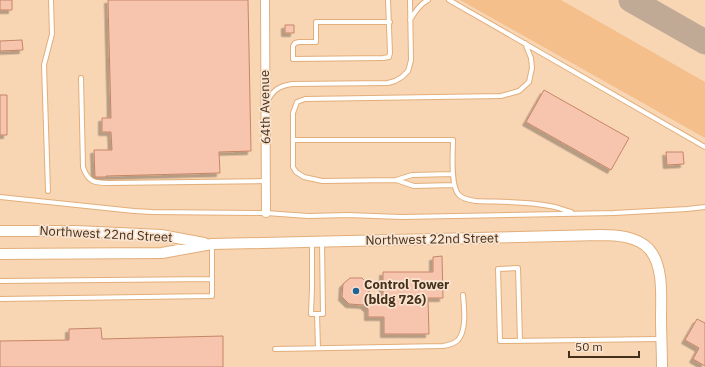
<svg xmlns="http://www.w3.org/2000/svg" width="705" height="367" font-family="'IBM Plex Sans',sans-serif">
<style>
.built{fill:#f8d5b3}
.green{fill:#f4bf8a}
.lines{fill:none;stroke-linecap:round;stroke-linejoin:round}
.taxiway{stroke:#c0aa96;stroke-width:25}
.building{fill:#f7c5ae;stroke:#c68567;filter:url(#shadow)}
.service-casing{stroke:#e2ae7a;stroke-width:6}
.minor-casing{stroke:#e2ae7a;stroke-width:10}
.tertiary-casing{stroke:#e2ae7a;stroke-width:12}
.service{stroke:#fff;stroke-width:4}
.minor{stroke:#fff;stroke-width:8}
.tertiary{stroke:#fff;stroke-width:10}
.poi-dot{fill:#1d6397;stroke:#f9e3cf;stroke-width:1.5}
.labels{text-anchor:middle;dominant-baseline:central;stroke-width:3.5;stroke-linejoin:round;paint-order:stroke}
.street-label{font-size:13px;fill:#432f1a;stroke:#f9e3cf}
.poi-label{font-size:13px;font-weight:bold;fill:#432f1a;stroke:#f9e3cf;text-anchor:start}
</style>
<defs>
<filter id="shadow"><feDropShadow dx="-3.5" dy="3.5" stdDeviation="0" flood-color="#0004"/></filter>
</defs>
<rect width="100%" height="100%" fill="#f9e3cf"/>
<!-- built -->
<path class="built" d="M0 0H705V367H0Z"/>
<!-- green -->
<path class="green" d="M460 0H561L705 82V138Z"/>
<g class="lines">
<!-- taxiway -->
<path class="taxiway" d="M631 0 705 42"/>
</g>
<!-- building -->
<path class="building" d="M0 0H12V10H0Z
M108 0H248L251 151 219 152 220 173 106 176V177H95L94 150H112L111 132H102V118H111Z
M285 25H294V33H285Z
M22 40 23 50 0 51V41Z
M544 90 629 138 611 170 526 122Z
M0 95H7V135H0Z
M666 152H683L684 164 667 165Z
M442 256 443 298H428L429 334H384V317H368V309L364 305 349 304 342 297 343 284 350 278H362L369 285V301H383V272H433V257Z
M697 319 705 323V366L693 359 699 348 685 340Z
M101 328 102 339 223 336V367H0V341L69 340V329Z"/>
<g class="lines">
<!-- service casing -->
<g class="service-casing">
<path id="service" d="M388 0 390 53 389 57 383 58 293 59V46L295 43 299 42H316V22H390
M449 0 705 147
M410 20C415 12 420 4 428 0
M81 78 83 167C88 182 94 183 109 183L266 181
M268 100C274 89 280 86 292 84L388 83 395 81 402 77 408 71 409 68 411 60 410 0
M293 140H453C453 152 450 186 459 195 463 199 469 200 476 201 500 202 526 201 550 206 557 207 564 210 571 212
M453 174 412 175 396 180 322 181 304 177 296 172 293 167V113L297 102 305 99 501 96 519 91 529 82 532 68 531 58 525 43
M396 180 414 186 454 185
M48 191 44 65 52 34 51 0
M0 197 134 211 152 212 266 213 308 216 348 215 401 217 614 213 687 209 705 207
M312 242V288L311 314H323L322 241
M0 281 212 279
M0 299 212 296V245
M317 314 318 348
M520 341 518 268 498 269 500 341 661 339
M275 349 443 346C449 345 454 344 458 340 467 330 464 307 463 295"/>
</g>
<!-- minor casing -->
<g class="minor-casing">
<path id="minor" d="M265 0 266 213"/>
</g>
<!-- tertiary casing -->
<g class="tertiary-casing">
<path id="tertiary" d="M0 231H76L161 235 204 243
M0 254 162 253 212 244 262 243 600 235C616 235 637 236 649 249 664 266 661 297 661 318 661 334 662 351 662 367"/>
</g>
<!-- service -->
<use href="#service" class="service"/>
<!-- minor -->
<use href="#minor" class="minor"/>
<!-- tertiary -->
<use href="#tertiary" class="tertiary"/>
</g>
<!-- markers -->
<circle class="poi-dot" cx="356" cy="291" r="4"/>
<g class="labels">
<!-- street labels -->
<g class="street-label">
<text transform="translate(265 107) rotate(-91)">64th Avenue</text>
<text transform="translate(106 234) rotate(3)">Northwest 22nd Street</text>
<text transform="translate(432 239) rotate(-1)">Northwest 22nd Street</text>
</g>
<!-- poi labels -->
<g class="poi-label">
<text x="364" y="284">Control Tower<tspan x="364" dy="15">(bldg 726)</tspan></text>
</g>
</g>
<!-- scale -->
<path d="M569 351v6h70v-6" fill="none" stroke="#432f1a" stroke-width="2"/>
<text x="575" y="351" font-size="12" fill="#432f1a" stroke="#f9e3cf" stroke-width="3" paint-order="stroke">50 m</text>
</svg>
